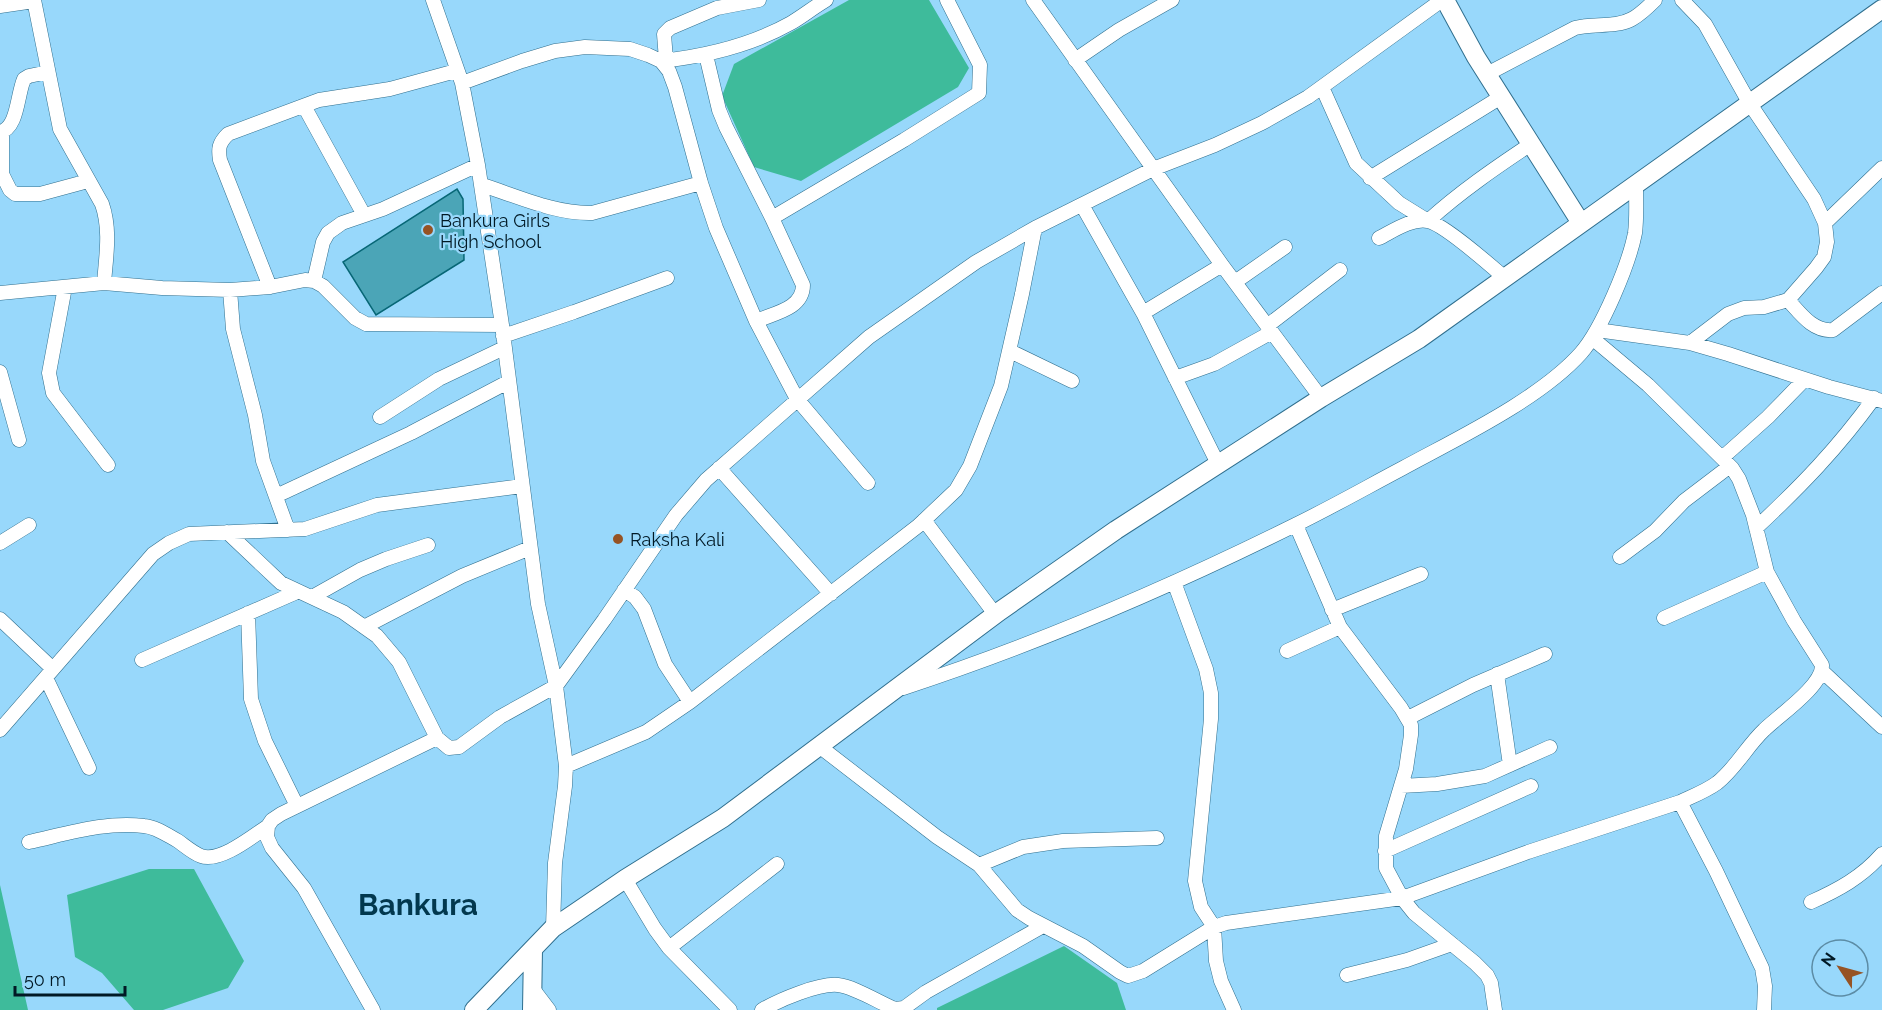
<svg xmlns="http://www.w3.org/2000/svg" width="1882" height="1010" font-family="Raleway,sans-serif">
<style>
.water{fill:#3ebb9b}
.building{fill:#4ba5b7;stroke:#076776;stroke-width:1.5}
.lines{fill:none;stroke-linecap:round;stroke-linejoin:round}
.minor-casing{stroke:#306f8e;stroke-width:15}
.tertiary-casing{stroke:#306f8e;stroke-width:20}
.minor{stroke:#fff;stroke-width:14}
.tertiary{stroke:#fff;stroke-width:18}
.poi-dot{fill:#965324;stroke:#98d8fb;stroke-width:2}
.labels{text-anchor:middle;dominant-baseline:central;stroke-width:4.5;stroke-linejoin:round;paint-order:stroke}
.poi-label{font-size:18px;fill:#011925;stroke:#98d8fb;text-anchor:start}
.town-label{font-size:30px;font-weight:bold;fill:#02384e;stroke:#98d8fb}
</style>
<rect width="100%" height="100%" fill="#98d8fb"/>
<!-- water -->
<path class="water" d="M849 0H929L969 68 958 87 801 181 754 167 722 96 734 64Z
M149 869H194L244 961 228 988 163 1010H134L102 973 75 957 67 895Z
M0 885 28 1010H0Z
M1064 946 1117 983 1126 1010H937V1008Z"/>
<!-- building -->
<path class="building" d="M457 189 463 199 464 260 376 315 343 262Z"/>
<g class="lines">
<!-- minor casing -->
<g class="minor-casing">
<path id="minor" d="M34 0 60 129 102 204C111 230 106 257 104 283
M433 0 462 83 478 165 502 325 538 604 556 686 566 766 565 786 555 863 553 928
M1033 0 1222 265 1321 398
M1682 0 1705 24 1750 104 1814 199 1825 223 1827 242 1824 257 1816 268 1788 300 1764 307 1744 308 1728 314 1690 343
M0 6 34 1
M706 55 719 110 726 127 772 218
M666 60 664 34 670 28 717 8 759 0
M1075 60 1119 30 1172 0
M661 61C706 56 750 46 791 23 803 16 814 7 826 0
M1487 74 1575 28C1594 23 1615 28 1632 19 1641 14 1648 7 1655 0
M462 83 522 61 555 51 585 47 630 49 648 55 661 61 669 71 675 87 701 183 716 228 756 321 797 399 868 483
M1322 87 1356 163 1399 203 1428 221C1460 192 1495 168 1531 144
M304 106 364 215
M0 132C18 128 17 95 24 79L29 76 48 72
M2 133V174L10 190 15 194H40L88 181
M1370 178 1501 97
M482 185C517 196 555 214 592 213L701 183
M1082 205 1143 313 1218 464
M1825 223 1882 168
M1379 238C1393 231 1411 218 1428 221 1445 225 1490 265 1505 278
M314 281 323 242 328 233 342 223 383 209 478 165
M1235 282 1285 247
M65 287 49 373 53 393 108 465
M270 287 220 160C218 148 219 143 228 134L319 100 390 89 456 71
M230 290 233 329 255 415 263 461 288 530
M0 293 104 283 162 288 230 290 270 287 305 280 314 281 323 286 355 318 366 324 502 325
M1788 300C1800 313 1813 332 1833 330L1882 293
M1143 313 1222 265
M756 321C774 313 803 309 803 285L772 218 904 140 979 93 980 65 947 0
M1267 326 1340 270
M1597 330 1690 343 1728 354 1829 387 1882 401
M503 336 574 312 667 278
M1592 338 1648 385 1732 468 1739 479 1753 515 1767 572 1794 621 1822 665C1823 686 1778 716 1764 730 1747 746 1736 768 1717 783 1706 791 1693 796 1680 802L1716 871 1762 968 1765 986 1764 1010
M1010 351 1072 381
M0 372 19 440
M1175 378 1214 364 1272 332
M380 417 439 379 504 348
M1722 458 1768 417 1804 380
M719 468 831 594
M276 496 411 433 508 382
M924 520 995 614
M1296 525 1340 627 1401 708 1411 725V735L1406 769 1386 836V868L1402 898 1414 913 1475 963 1487 975 1491 983 1495 1010
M1756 528C1801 486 1837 449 1874 398
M227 532 281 583 343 612 377 636 399 662 437 738 449 748 459 747 500 717 556 686 604 620 676 515 706 480 869 337 976 262 1035 228 1153 169 1215 145 1262 123 1308 97 1442 0
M0 543 29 525
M1620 557 1655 531 1684 501 1730 466
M1174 582 1206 669 1211 693V719L1195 881 1201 907 1214 927 1216 961 1221 981 1234 1010
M624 590 635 597 644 609 665 664 690 702
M312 597 360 570 386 559 428 545
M1332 610 1421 574
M248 613 251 699 265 741 297 806
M1664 618 1767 572
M0 619 53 669
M364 627 462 576 530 548
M1287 651 1340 627
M142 660 297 592
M1822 671 1882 727
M1497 674 1510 765
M46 678 89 768
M903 688C1038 644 1168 588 1295 525 1332 507 1367 487 1403 468 1458 438 1540 399 1581 353 1602 329 1629 264 1635 233 1637 218 1636 201 1636 186
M1408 718 1473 685 1545 654
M0 730 153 554 169 543 189 534 305 529 377 505 522 486
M819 746 937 837 979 865 1017 910 1029 918 1083 946 1120 972 1128 976 1143 971 1214 927 1226 923 1402 898 1528 852 1680 802
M566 766 646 732 690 702 918 526 956 490 970 466 1001 386 1022 294 1035 228
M1401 786 1437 784 1485 776 1550 747
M29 842C66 834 106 821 144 826 156 827 167 835 178 841 185 846 193 853 201 856 220 863 253 836 268 826
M1385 851 1531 786
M979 865 1023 847 1063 841 1157 838
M625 879 655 929 669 948 730 1010
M1811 902C1838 890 1862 877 1882 854
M669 948 777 864
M1347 975 1407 960 1452 944
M533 989 549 1010
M373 1010 304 888 272 848 267 837 268 826 272 820 281 814 437 738
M762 1010C779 1000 819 983 838 985 855 987 878 1002 895 1009L904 1008 926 992 1043 926"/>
</g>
<!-- tertiary casing -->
<g class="tertiary-casing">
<path id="tertiary" d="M1445 0 1476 57 1581 223
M474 1010 553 928 625 879 723 818 1000 611 1116 530 1321 398 1419 339 1882 9
M532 1010 533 949"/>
</g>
<!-- minor -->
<use href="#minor" class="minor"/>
<!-- tertiary -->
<use href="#tertiary" class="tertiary"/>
</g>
<!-- markers -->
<g class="poi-dot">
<circle cx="428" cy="230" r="6"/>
<circle cx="618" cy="539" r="6"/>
</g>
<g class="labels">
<!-- poi labels -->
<g class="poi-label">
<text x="440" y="220">Bankura Girls<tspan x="440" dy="21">High School</tspan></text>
<text x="630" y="539">Raksha Kali</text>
</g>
<!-- town labels -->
<g class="town-label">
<text x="418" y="904">Bankura</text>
</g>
</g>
<!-- north arrow -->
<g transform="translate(1840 968) rotate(306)"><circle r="28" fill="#98d8fb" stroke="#5c8ca5" stroke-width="1.5"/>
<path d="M0-4.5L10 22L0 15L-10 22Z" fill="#965324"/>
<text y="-9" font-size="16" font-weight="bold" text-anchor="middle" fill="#011925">N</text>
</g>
<!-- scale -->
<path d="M15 986v9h110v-9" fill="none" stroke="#011925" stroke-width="3"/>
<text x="24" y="986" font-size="18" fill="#011925" stroke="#98d8fb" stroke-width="4.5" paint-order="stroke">50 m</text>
</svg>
